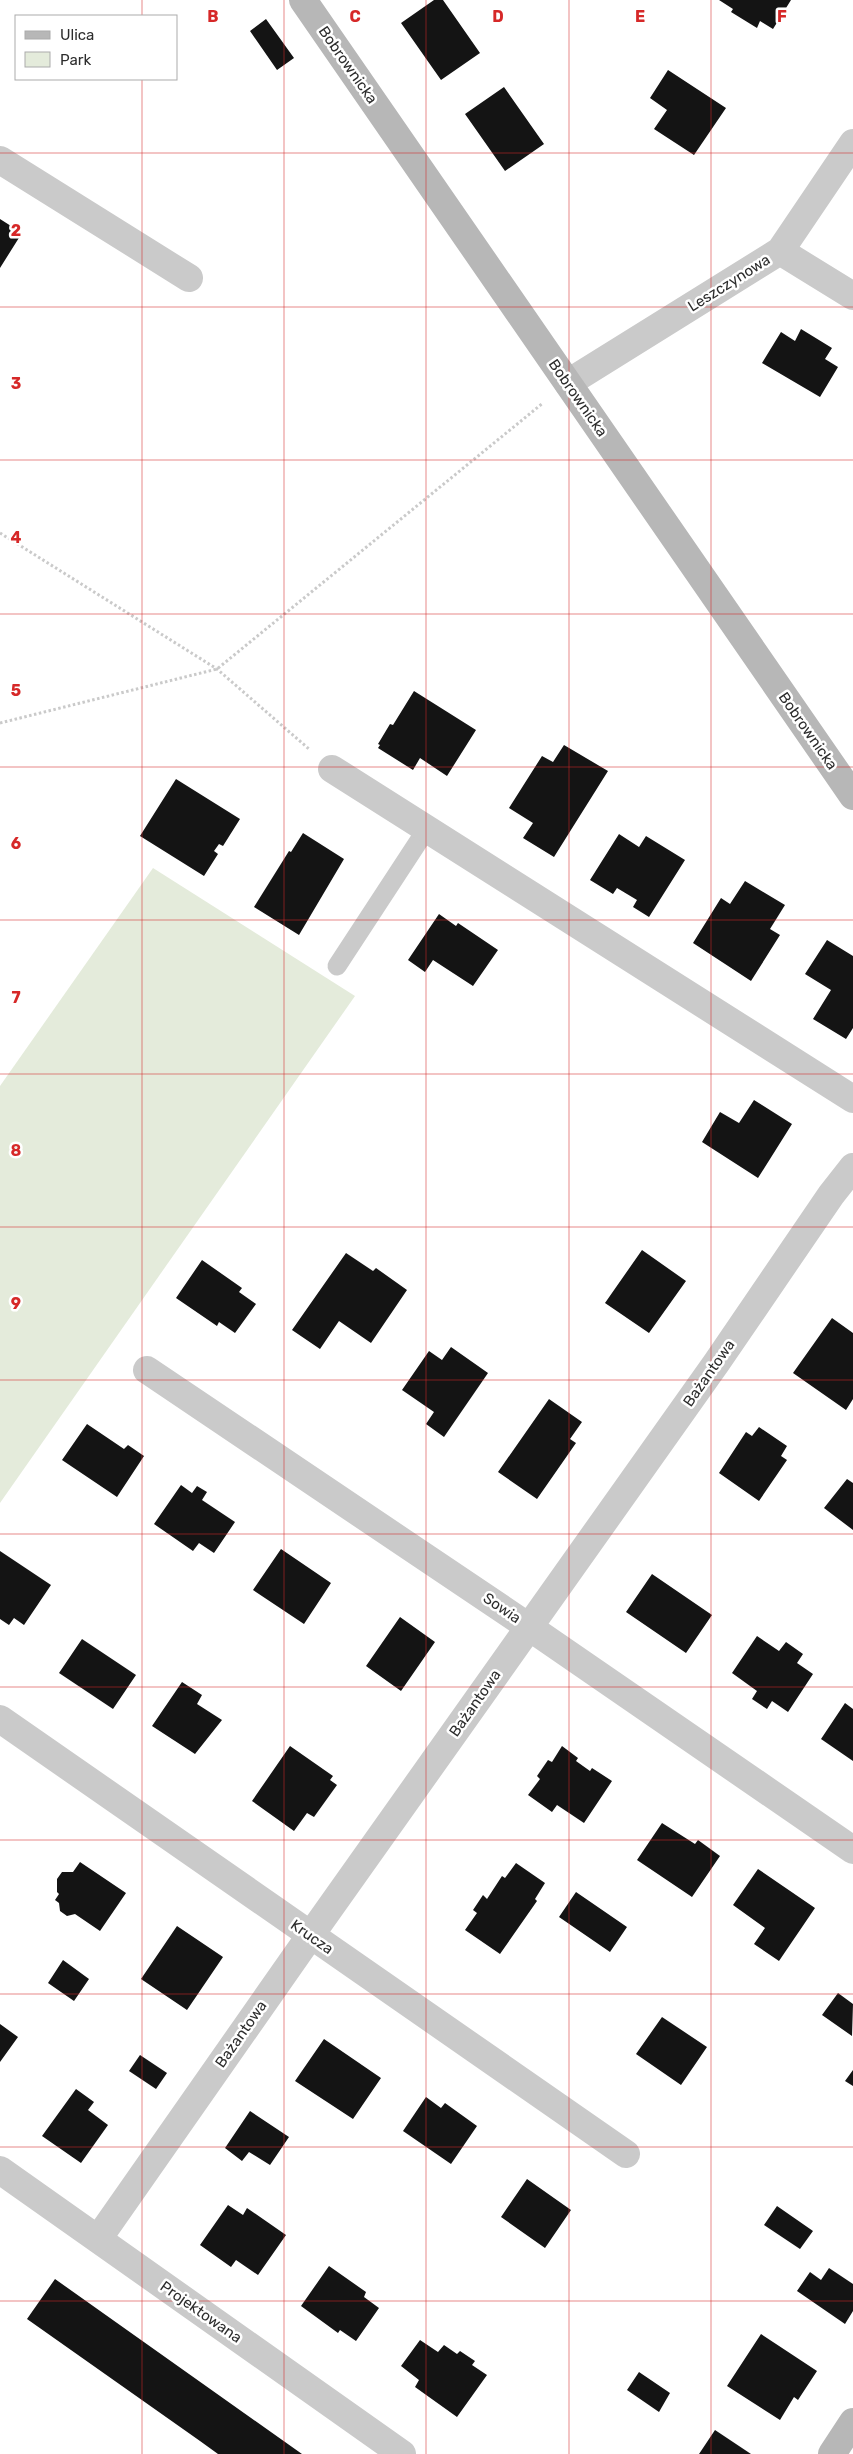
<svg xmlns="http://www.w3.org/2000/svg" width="853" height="2454" font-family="Rubik,sans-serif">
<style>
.green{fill:#e4ebdb}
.building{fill:#141414}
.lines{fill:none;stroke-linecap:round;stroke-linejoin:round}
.path{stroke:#cacaca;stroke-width:3;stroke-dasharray:2.5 2.5;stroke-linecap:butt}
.lane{stroke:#cacaca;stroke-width:19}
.street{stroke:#cacaca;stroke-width:28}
.secondary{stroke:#b7b7b7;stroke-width:28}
.grid{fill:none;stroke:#d62828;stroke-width:1;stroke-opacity:0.55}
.labels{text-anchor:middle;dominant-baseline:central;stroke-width:5;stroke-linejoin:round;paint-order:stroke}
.street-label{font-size:15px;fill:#2d2d2d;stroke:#fff}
.grid-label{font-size:16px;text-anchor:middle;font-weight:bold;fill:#d62828;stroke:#fff;stroke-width:5;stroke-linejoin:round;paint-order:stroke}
</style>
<rect width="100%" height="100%" fill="#fff"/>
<!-- green -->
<path class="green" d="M153 868 355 996 0 1503V1086Z"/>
<!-- building -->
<path class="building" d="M434 0H443L480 53 441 80 401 23Z
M719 0H791L773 29 760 21 757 28 731 12 733 9Z
M266 19 294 58 277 70 250 31Z
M668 70 726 108 694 155 654 129 667 110 650 98Z
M504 87 544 144 505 171 465 114Z
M0 219 22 233 0 268Z
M801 329 832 348 825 359 838 367 820 397 762 363 781 332 795 341Z
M414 691 476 730 447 776 420 758 413 770 378 748 380 745 378 744 390 724 393 725Z
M564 745 608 771 554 857 523 838 533 823 509 808 542 756 553 762Z
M176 779 240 819 223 846 219 844 214 851 218 854 204 876 140 836Z
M303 833 344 859 299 935 254 907 289 851 291 852Z
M619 834 639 847 646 836 685 860 649 917 633 907 637 900 617 888 613 894 590 880Z
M745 881 785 905 770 929 780 935 751 981 693 943 721 898 730 904Z
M439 914 456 926 458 923 498 950 473 986 433 960 425 972 408 960Z
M827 940 853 956V1028L846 1039 813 1019 831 990 805 974Z
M754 1100 792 1124 758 1178 702 1142 720 1112 739 1123Z
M642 1250 686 1281 649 1333 605 1303Z
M346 1253 373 1271 376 1268 407 1290 371 1343 339 1321 320 1349 292 1330Z
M202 1260 242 1288 239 1292 256 1304 235 1333 219 1322 217 1326 176 1298Z
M832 1318 853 1333V1399L846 1410 793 1373Z
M451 1347 488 1373 444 1437 426 1424 434 1412 402 1390 429 1351 442 1360Z
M549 1399 582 1422 570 1439 576 1443 537 1499 498 1472Z
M87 1424 124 1449 128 1445 144 1456 117 1497 62 1460Z
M759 1427 787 1446 781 1456 787 1460 759 1501 719 1473 746 1432 752 1436Z
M847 1479 853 1483V1530L824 1508Z
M181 1485 192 1493 197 1486 207 1492 202 1500 235 1522 214 1553 199 1543 193 1551 154 1524Z
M281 1549 331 1583 304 1624 253 1590Z
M0 1551 51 1585 24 1625 14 1618 9 1625 0 1619Z
M652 1574 712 1615 686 1653 626 1612Z
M400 1617 435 1642 401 1691 366 1666Z
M757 1636 779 1651 786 1642 803 1654 797 1663 813 1674 788 1712 772 1701 767 1709 752 1699 757 1691 732 1673Z
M82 1639 136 1675 113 1709 59 1673Z
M182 1682 202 1695 197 1704 222 1720 195 1754 152 1726Z
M845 1703 853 1709V1761L821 1739Z
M290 1746 333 1776 330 1780 337 1785 314 1817 307 1813 294 1831 252 1801Z
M562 1746 578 1758 576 1761 590 1771 592 1768 612 1781 584 1823 557 1805 552 1812 528 1795 540 1779 537 1776 548 1760 552 1762Z
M662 1823 695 1844 698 1840 720 1856 692 1897 637 1860Z
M80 1862 126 1893 100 1931 75 1914 67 1916 60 1911 59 1903 55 1900 59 1894 57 1892V1879L62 1872H73Z
M516 1863 545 1883 535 1899 537 1901 500 1954 465 1930 477 1913 473 1910 483 1895 487 1899 502 1876 505 1878Z
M758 1869 815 1908 779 1961 754 1944 765 1928 733 1905Z
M576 1892 627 1927 610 1952 559 1917Z
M177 1926 223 1957 187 2010 141 1979Z
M63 1960 89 1979 74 2001 48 1983Z
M838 1993 853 2004 852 2036 822 2015Z
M662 2017 707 2047 681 2085 636 2054Z
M0 2024 18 2037 0 2062Z
M324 2039 381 2078 353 2119 295 2081Z
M140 2055 167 2073 156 2089 129 2071Z
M853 2070V2086L845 2081Z
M76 2089 94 2102 88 2110 108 2125 81 2163 42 2136Z
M426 2097 441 2108 445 2103 477 2126 451 2164 403 2131Z
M250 2111 289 2137 270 2165 249 2152 242 2161 225 2148Z
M527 2179 571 2210 545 2248 501 2217Z
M228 2205 243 2215 247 2208 286 2235 258 2275 236 2260 231 2267 200 2245Z
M777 2206 813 2231 800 2249 764 2225Z
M329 2266 366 2292 364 2297 379 2308 356 2341 340 2330 338 2333 301 2306Z
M829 2268 853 2284V2311L845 2324 797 2291 810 2272 821 2280Z
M55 2279 302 2454H218L200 2441 27 2319Z
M761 2334 817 2371 798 2400 794 2397 780 2420 727 2386Z
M420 2340 438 2352 444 2345 457 2354 460 2351 475 2361 472 2365 487 2375 457 2417 415 2387 419 2380 401 2366Z
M639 2372 670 2393 659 2412 627 2390Z
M715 2430 751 2454H699Z"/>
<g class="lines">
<!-- path -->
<path class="path" d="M0 533 217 669 309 749
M0 723 217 669 543 403"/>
<!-- lane -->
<path class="lane" d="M337 966 426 830"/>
<!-- street -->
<path class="street" d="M0 160 189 278
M780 251 853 296
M568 383 780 251 853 143
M332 769 853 1099
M147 1370 529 1627 853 1850
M0 1719 626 2154
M0 2170 402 2454
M98 2239 310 1936 717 1362 831 1195 853 1167"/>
<!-- secondary -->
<path class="secondary" d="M303 0 853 796
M832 2454 853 2422"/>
</g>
<!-- grid -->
<path class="grid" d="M142 0V16M284 0V2454M426 0V2454M569 0V2454M711 0V2454M142 79V2454M0 153H853M0 307H853M0 460H853M0 614H853M0 767H853M0 920H853M0 1074H853M0 1227H853M0 1380H853M0 1534H853M0 1687H853M0 1840H853M0 1994H853M0 2147H853M0 2301H853"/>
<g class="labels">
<!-- street labels -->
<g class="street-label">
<text transform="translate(348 65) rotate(55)">Bobrownicka</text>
<text transform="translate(729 283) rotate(-32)">Leszczynowa</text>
<text transform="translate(578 398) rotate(55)">Bobrownicka</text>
<text transform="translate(808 731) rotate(55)">Bobrownicka</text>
<text transform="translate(709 1373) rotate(-55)">Bażantowa</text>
<text transform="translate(502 1608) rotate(34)">Sowia</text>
<text transform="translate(475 1703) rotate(-55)">Bażantowa</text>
<text transform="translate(312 1937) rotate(35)">Krucza</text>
<text transform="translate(241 2034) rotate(-55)">Bażantowa</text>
<text transform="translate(201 2312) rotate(35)">Projektowana</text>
</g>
</g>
<g class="grid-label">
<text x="213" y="22">B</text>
<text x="355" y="22">C</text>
<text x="498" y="22">D</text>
<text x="640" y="22">E</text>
<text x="782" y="22">F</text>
<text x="16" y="236">2</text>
<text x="16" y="389">3</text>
<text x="16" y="543">4</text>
<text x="16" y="696">5</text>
<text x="16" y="849">6</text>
<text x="16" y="1003">7</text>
<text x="16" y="1156">8</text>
<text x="16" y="1309">9</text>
</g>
<!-- legend -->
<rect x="15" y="15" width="162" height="65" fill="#ffffff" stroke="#ababab"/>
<rect x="25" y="31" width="25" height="8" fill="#b7b7b7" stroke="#ababab"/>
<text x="60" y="40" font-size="15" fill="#2d2d2d">Ulica</text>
<rect x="25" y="52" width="25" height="15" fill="#e4ebdb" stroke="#ababab"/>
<text x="60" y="65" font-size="15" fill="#2d2d2d">Park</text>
</svg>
